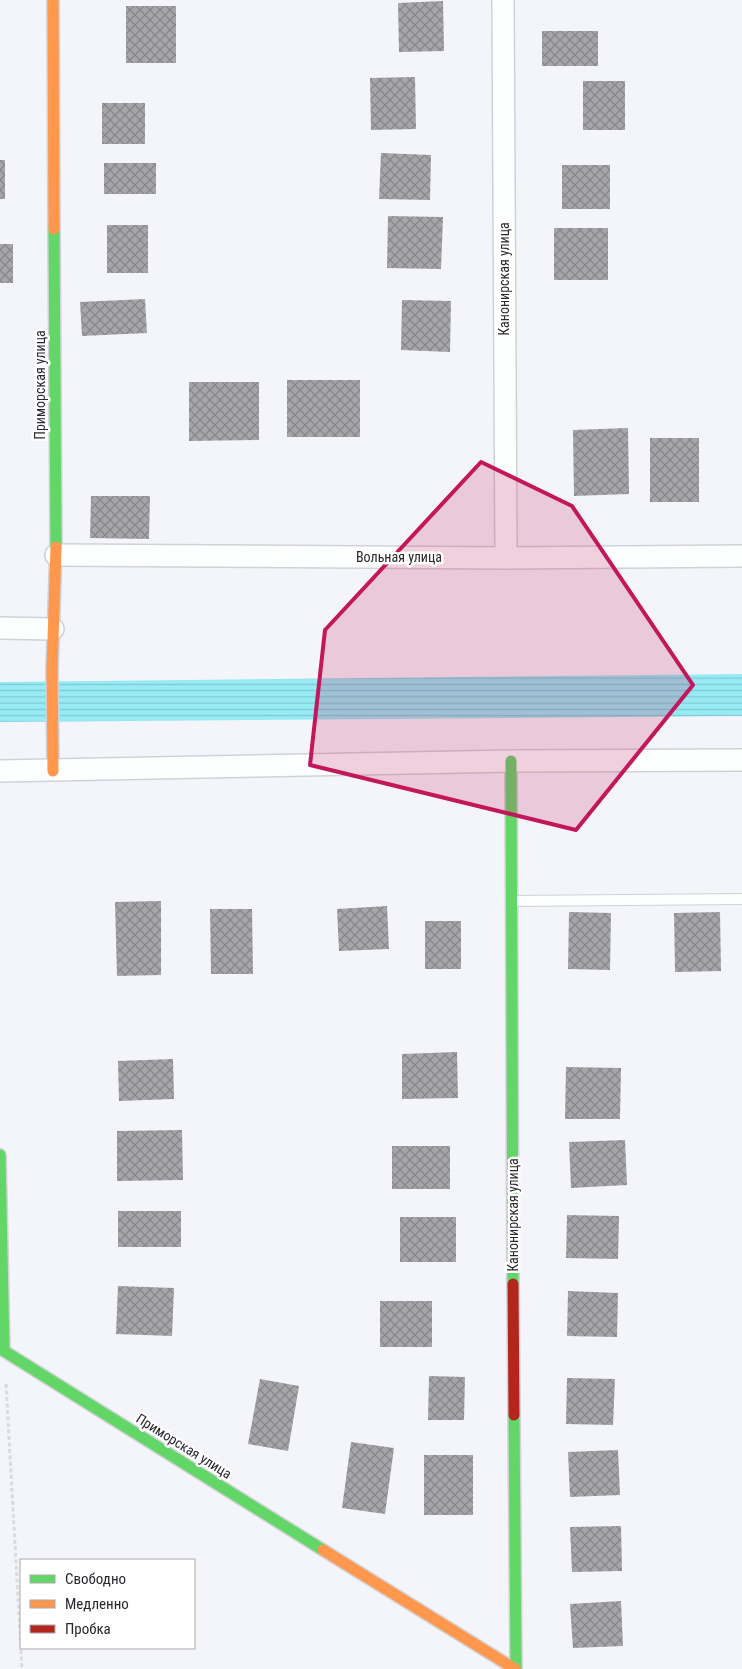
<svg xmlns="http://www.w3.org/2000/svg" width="742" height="1669" font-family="'Roboto Condensed',sans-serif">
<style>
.water{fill:url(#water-rules)}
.building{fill:url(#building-cross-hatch)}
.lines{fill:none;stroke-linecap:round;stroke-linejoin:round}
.lane-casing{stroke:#d1d2d7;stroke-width:12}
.street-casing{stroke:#d1d2d7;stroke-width:24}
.fast-casing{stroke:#d1d2d7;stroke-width:14}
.slow-casing{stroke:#d1d2d7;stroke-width:14}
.jam-casing{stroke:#d1d2d7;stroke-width:14}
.path{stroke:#dadbdd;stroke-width:3;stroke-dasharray:4 2.5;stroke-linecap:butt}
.lane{stroke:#fdfefe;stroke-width:10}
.street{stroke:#fdfefe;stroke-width:21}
.fast{stroke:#63d668;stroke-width:11}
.slow{stroke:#ff974d;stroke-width:11}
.jam{stroke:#b3261e;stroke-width:11}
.marked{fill:#c2185b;fill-opacity:0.2;stroke:#c2185b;stroke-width:4;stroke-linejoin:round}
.labels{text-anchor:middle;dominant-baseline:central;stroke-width:5;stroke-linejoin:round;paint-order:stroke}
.street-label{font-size:14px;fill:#28282d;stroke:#fff}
</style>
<defs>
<pattern id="water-rules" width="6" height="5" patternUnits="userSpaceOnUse" patternTransform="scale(1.25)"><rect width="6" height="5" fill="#96ebf4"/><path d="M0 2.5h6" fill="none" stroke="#81cad2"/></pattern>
<pattern id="building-cross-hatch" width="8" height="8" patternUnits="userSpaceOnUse" patternTransform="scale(1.25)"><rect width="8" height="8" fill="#a6a6aa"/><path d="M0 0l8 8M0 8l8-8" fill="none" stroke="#87878b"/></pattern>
</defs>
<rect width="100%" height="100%" fill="#f4f5fb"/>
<!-- water -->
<path class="water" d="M742 674V716L0 722V682Z"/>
<!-- building -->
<path class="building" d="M443 1 444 51 399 52 398 3Z
M126 6H176V63H126Z
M542 31H598V66H542Z
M415 77 416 129 371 130 370 78Z
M583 81H625V130H583Z
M102 103H145V144H102Z
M381 153 431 155 430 200 379 199Z
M0 160H5V199H0Z
M104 163H156V194H104Z
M562 165H610V209H562Z
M388 216 443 217 441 269 387 268Z
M107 225H148V273H107Z
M554 228H608V280H554Z
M0 244H13V283H0Z
M145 299 147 333 82 336 80 302Z
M402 300 451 301 450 352 401 350Z
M287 380H360V437H287Z
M189 382H259V440L189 441Z
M628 428 629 494 574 496 573 430Z
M650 438H699V502H650Z
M91 496H150L149 539 90 538Z
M161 901V975L117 976 115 902Z
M387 906 389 949 339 951 337 909Z
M210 909H252L253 974H211Z
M569 912 611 913 610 970 568 969Z
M720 912 721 971 675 972 674 913Z
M425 921H461V969H425Z
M457 1052 458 1098 402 1099V1054Z
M173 1059 174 1099 119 1101 118 1061Z
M566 1067 621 1068 620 1119H565Z
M182 1130 183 1180 117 1181V1131Z
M625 1140 627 1185 571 1188 569 1142Z
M392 1146H450V1189H392Z
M118 1211H181V1247H118Z
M567 1215 619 1216 618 1259 566 1258Z
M400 1217H456V1262H400Z
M118 1286 174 1288 172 1336 116 1334Z
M568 1291 618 1293 617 1337 567 1336Z
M380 1301H432V1347H380Z
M429 1376 465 1377 464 1420H428Z
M567 1378 615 1379 613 1425 566 1424Z
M260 1379 299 1386 288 1451 248 1444Z
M351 1442 394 1448 385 1514 342 1508Z
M618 1450 620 1495 570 1497 568 1452Z
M424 1455H473V1515H424Z
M621 1526 622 1571 572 1572 570 1527Z
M621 1601 623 1646 573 1648 570 1604Z"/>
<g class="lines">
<!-- lane casing -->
<g class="lane-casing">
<path id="lane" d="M511 901 742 899"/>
</g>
<!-- street casing -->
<g class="street-casing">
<path id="street" d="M503 0 506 558
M56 555 506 558 742 556
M0 628 53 629
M0 771 511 761 742 760"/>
</g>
<!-- fast casing -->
<g class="fast-casing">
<path id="fast" d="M54 229 56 547
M511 761 513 1284
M0 1155 4 1351 323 1550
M514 1415 516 1669"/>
</g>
<!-- slow casing -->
<g class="slow-casing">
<path id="slow" d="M53 0 54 229
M53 771 52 670 56 547
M323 1550 515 1669"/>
</g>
<!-- jam casing -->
<g class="jam-casing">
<path id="jam" d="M513 1284 514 1415"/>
</g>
<!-- path -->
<path class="path" d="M6 1384 22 1669"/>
<!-- lane -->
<use href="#lane" class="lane"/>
<!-- street -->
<use href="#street" class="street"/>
<!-- fast -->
<use href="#fast" class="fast"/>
<!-- slow -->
<use href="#slow" class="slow"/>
<!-- jam -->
<use href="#jam" class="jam"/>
</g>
<!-- marked area -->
<path class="marked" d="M481 462 572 506 693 685 576 830 310 765 325 630Z"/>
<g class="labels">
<!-- street labels -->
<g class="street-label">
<text transform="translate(504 279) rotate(-90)">Канонирская улица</text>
<text transform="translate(40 385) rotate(-90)">Приморская улица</text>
<text x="399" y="557">Вольная улица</text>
<text transform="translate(513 1215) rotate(-90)">Канонирская улица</text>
<text transform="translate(184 1446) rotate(32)">Приморская улица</text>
</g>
</g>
<!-- legend -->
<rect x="20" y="1559" width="175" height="90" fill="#ffffff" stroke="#a9a9ab"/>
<rect x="30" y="1575" width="25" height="8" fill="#63d668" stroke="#a9a9ab"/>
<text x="65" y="1584" font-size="15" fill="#28282d">Свободно</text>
<rect x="30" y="1600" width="25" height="8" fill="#ff974d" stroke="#a9a9ab"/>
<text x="65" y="1609" font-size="15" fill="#28282d">Медленно</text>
<rect x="30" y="1625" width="25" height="8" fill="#b3261e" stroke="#a9a9ab"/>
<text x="65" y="1634" font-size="15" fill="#28282d">Пробка</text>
</svg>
